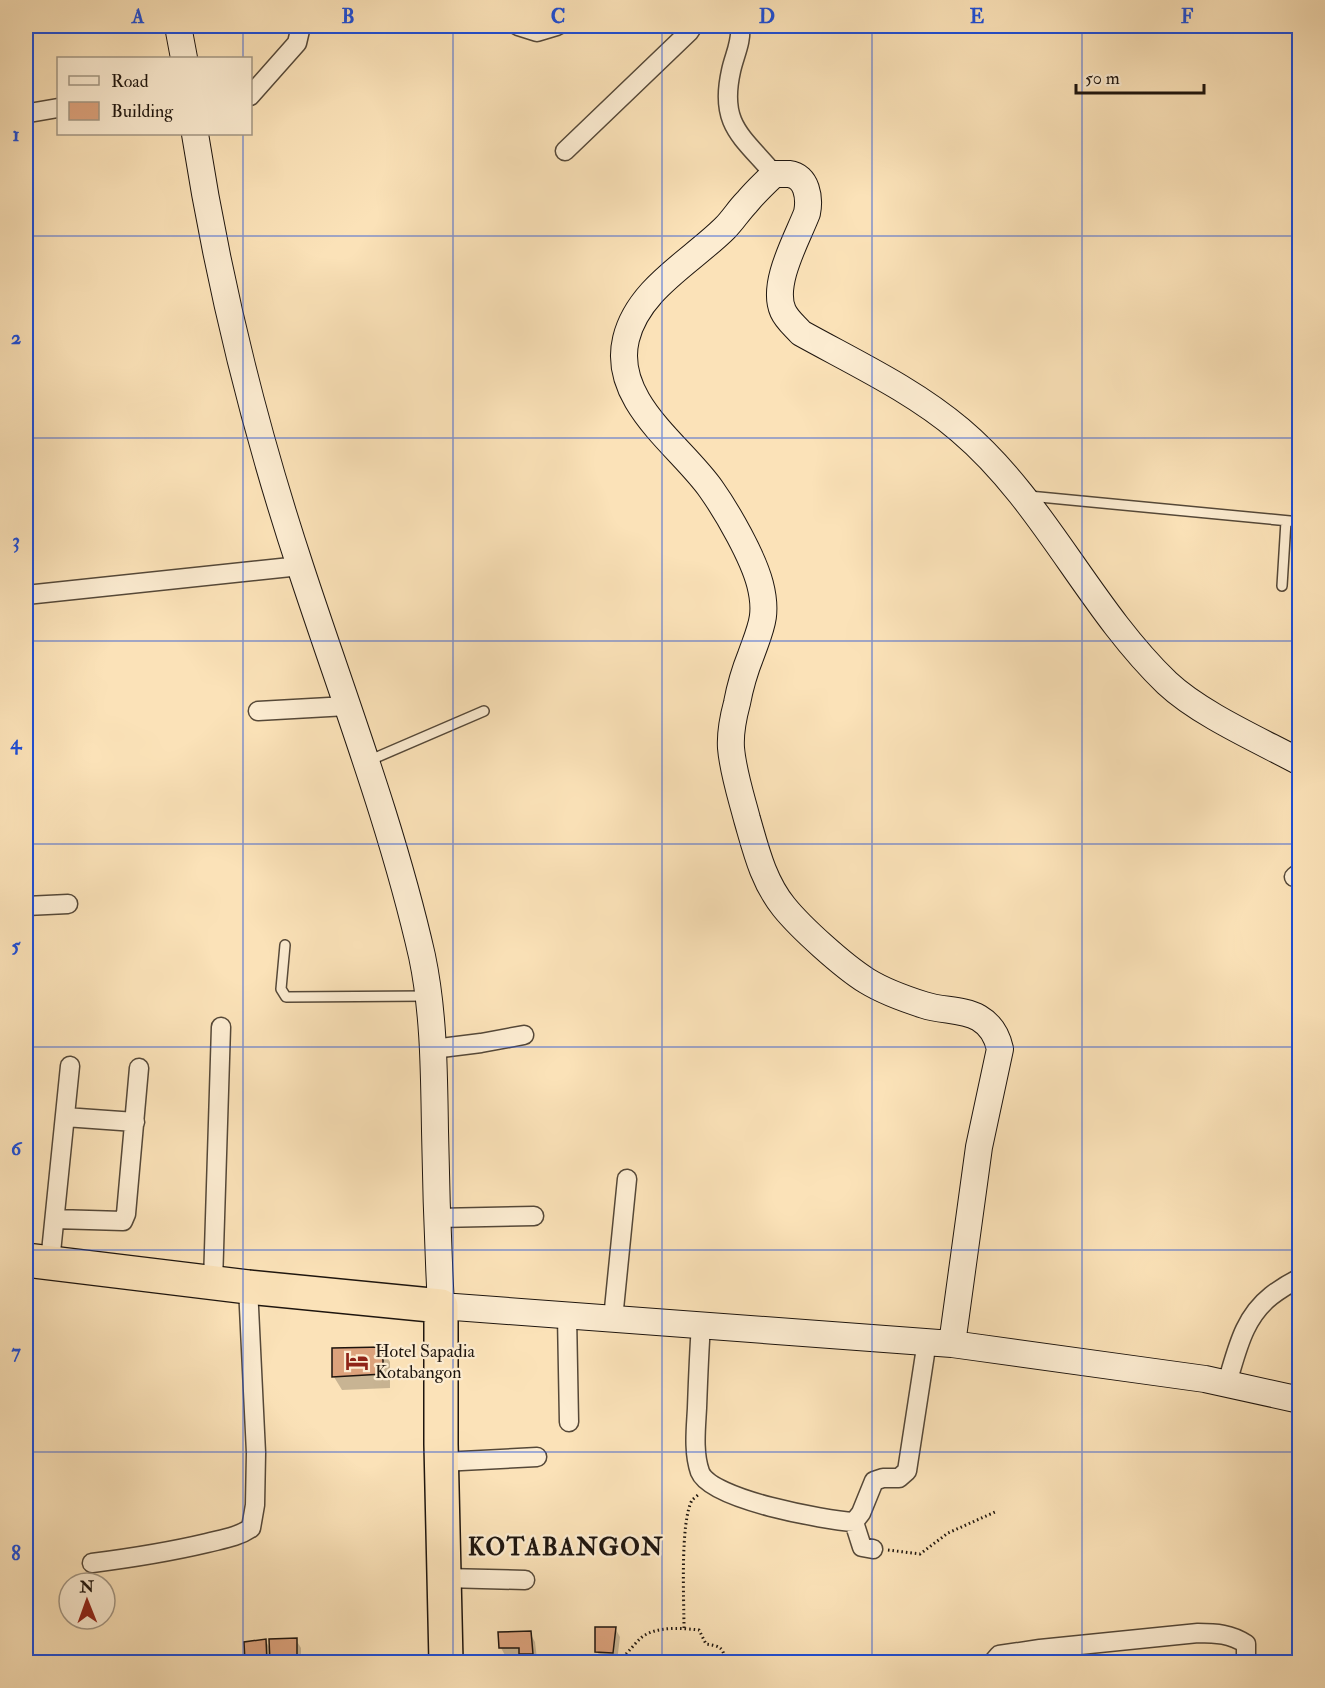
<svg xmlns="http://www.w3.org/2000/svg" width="1325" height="1688" font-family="'IM FELL Double Pica',serif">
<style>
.shadow{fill:#0003}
.building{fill:#dca27c;stroke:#1e150e;stroke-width:1.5}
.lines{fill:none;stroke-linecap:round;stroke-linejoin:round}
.lane-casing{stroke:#554838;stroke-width:12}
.street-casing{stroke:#554838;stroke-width:21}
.secondary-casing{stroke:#1e150e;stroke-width:28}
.highway-casing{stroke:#1e150e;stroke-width:36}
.path{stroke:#1e150e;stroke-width:3;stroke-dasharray:1.5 3;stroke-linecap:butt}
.lane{stroke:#fcecd1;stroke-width:9}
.street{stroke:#fcecd1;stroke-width:18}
.secondary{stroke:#fcecd1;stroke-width:26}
.highway{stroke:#fbe2b8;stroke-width:33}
.grid{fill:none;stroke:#1d4ed8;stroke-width:1.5;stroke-opacity:0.55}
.labels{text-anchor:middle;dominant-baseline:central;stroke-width:4.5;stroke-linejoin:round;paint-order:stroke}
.poi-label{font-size:18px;fill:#1e150e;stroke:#fcecd1;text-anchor:start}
.district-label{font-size:24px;font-weight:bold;letter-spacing:1.5px;fill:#1e150e;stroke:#fcecd1}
.neatline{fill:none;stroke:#1d4ed8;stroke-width:2}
.grid-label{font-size:20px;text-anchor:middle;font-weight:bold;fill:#1d4ed8}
</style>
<rect width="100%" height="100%" fill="#fbe2b8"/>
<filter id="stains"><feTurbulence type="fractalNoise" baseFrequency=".00333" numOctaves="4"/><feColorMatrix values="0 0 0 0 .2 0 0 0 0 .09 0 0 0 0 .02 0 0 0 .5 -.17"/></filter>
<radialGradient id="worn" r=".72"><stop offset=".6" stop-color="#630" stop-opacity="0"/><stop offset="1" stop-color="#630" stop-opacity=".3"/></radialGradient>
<!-- shadow -->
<path class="shadow" d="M382 1348 390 1362V1388L342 1390 334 1377Z
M615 1628 620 1637 617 1661 602 1660 597 1651Z
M530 1633 535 1642 537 1659H544L547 1662H505V1661L524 1660 522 1656 506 1657 501 1648Z
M265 1640 271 1650 296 1640 301 1648V1662H246L245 1643Z"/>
<!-- building -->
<path class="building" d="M383 1347V1374L332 1377V1348Z
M595 1627H616L613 1653 595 1652Z
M531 1631 533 1654H519V1648H499L498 1632Z
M297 1638V1662H270L269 1639Z
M266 1639 267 1662H245L244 1642Z
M545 1657V1662H503L504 1659Z"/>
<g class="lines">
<!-- lane casing -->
<g class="lane-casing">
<path id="lane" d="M1029 496 1300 522
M1282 586 1286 521
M368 761 484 711
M285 945 281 989 286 997 427 996"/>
</g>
<!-- street casing -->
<g class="street-casing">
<path id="street" d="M518 26 537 32 557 26
M740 26C742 42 734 56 731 71 719 125 742 136 774 174
M250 96 297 43 301 26
M26 112 29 113 58 108
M565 151 689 32 693 26
M26 595 300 566
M258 711 347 706
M1294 877 1300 872
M26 906 68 904
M433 1049 481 1043 524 1035
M65 1117 135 1122
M437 1218 534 1216
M55 1219 123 1221 126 1214 139 1068
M50 1262 70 1066
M213 1282 221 1027
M567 1316 569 1422
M613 1319 627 1179
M701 1325C699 1353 698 1380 697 1408 696 1428 693 1452 700 1472 711 1500 825 1520 854 1522
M1227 1383C1237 1351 1243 1318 1271 1296 1280 1289 1290 1283 1300 1278
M442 1462 537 1457
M854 1522 861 1513 874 1481 883 1478H899L907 1471 927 1341
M854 1522 862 1547 873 1549
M92 1563C131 1558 169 1552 207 1543 223 1539 238 1537 251 1528L255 1505 256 1453 248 1287
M445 1578 525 1580
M993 1662 999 1655 1040 1649 1198 1633C1216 1633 1231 1634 1246 1644V1662"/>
</g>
<!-- secondary casing -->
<g class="secondary-casing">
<path id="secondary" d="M178 26 184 58
M195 134C218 281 254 427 301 569 343 697 392 824 422 956 434 1013 434 1073 435 1131 436 1189 438 1248 441 1306L952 1344
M1300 762C1259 740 1200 714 1167 683 1088 607 1044 501 960 430 913 390 855 363 801 333 795 326 787 320 783 311 771 284 797 239 807 213 810 198 807 176 789 174 784 174 779 174 774 174 765 183 755 192 747 202 739 210 733 220 725 228 691 262 638 289 626 339 611 401 681 446 711 489 728 513 753 557 760 584 768 615 761 627 751 655 745 670 740 687 737 703 733 718 730 733 731 748 733 772 741 796 747 819 756 850 763 881 784 907 801 928 843 966 867 981 885 992 905 999 924 1005 942 1011 963 1009 979 1018 991 1025 997 1035 1000 1049L979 1147 952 1344 1205 1379 1300 1400"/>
</g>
<!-- highway casing -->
<g class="highway-casing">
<path id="highway" d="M26 1260 248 1287 441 1306V1444L446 1662"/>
</g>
<!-- path -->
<path class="path" d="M888 1550 920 1554 948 1533 995 1512
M684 1628C684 1600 680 1523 692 1500 693 1499 698 1495 699 1494
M626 1654C631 1649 636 1642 642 1637 657 1626 681 1628 699 1630L706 1644C720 1646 725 1648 724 1662"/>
<!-- lane -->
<use href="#lane" class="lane"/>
<!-- street -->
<use href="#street" class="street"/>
<!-- secondary -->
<use href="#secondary" class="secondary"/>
<!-- highway -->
<use href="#highway" class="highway"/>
</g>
<!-- grid -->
<path class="grid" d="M243 26V58M453 26V1662M662 26V1662M872 26V1662M1082 26V1662M243 134V1662M26 236H1300M26 438H1300M26 641H1300M26 844H1300M26 1047H1300M26 1250H1300M26 1452H1300"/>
<!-- icons -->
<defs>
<g id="hotel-bare" transform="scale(1.8)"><path d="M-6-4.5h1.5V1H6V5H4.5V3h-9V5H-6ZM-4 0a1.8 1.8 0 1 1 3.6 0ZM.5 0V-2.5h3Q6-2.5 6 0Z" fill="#8f2418" stroke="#fcecd1" stroke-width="2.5" paint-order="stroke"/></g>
</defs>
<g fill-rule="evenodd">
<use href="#hotel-bare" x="357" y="1361"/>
</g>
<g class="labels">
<!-- poi labels -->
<g class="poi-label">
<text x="375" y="1351">Hotel Sapadia<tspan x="375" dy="21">Kotabangon</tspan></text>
</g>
<!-- district labels -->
<g class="district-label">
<text x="566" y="1547">KOTABANGON</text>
</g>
</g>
<!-- margin -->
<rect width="1325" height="1688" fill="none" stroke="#fbe2b8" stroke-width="66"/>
<!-- legend -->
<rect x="57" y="57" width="195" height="78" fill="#fcecd1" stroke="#a39683" stroke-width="1.5"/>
<rect x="69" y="76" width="30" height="9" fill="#fcecd1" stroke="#a39683" stroke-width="1.5"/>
<text x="111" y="87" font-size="18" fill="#1e150e">Road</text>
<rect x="69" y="102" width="30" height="18" fill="#dca27c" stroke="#a39683" stroke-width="1.5"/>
<text x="111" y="117" font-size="18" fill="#1e150e">Building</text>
<!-- north arrow -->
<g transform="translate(87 1601) rotate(359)"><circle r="28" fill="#fcecd1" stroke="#a39683" stroke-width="1.5"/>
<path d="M0-4.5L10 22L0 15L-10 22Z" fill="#8f2418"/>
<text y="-9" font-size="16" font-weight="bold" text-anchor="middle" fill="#1e150e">N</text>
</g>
<!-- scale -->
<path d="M1076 84v9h128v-9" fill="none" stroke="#1e150e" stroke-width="3"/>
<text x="1085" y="84" font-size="18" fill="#1e150e" stroke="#fcecd1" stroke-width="4.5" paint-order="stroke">50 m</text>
<rect x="33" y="33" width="1259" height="1622" class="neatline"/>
<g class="grid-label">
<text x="138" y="23">A</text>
<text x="348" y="23">B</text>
<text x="558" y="23">C</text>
<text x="767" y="23">D</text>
<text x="977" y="23">E</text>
<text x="1187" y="23">F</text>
<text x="16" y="141">1</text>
<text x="16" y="344">2</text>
<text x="16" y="547">3</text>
<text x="16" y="749">4</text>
<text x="16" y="952">5</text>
<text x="16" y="1155">6</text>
<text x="16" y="1358">7</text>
<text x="16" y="1560">8</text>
</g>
<rect width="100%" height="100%" filter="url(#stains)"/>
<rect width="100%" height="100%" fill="url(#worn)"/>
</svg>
